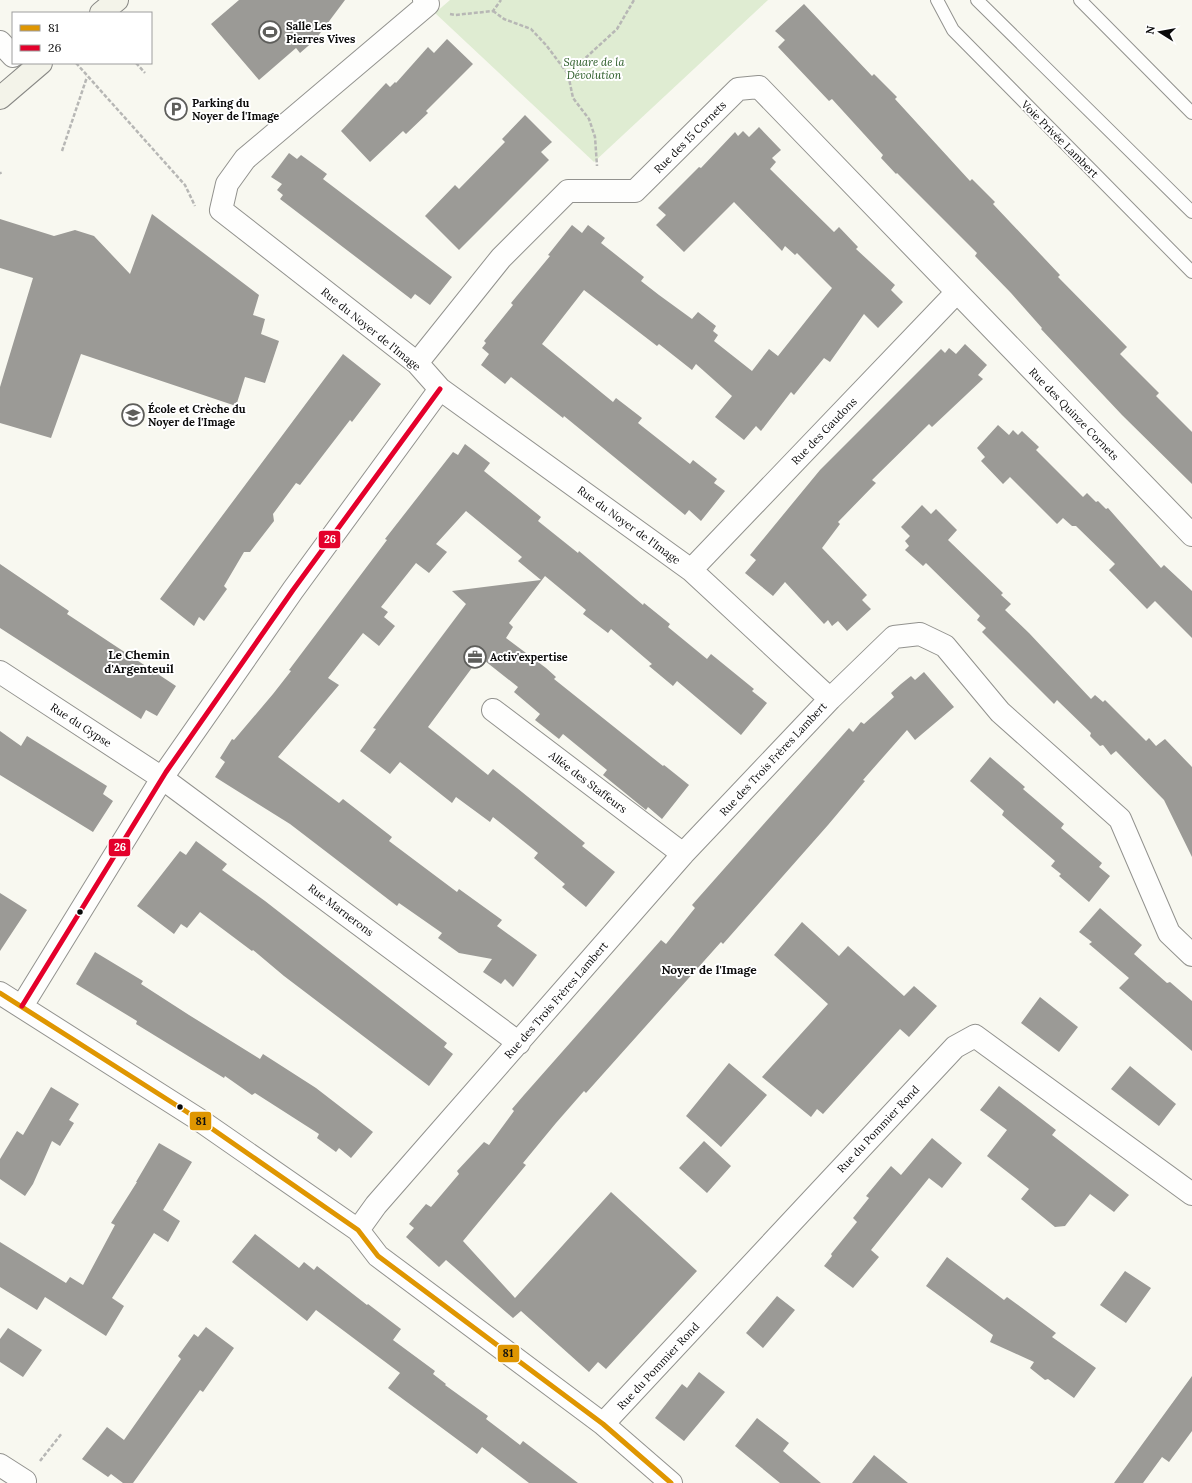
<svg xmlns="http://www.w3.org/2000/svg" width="1192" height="1483" font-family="Lora,serif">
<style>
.green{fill:#dfecd2}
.building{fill:#9b9a96}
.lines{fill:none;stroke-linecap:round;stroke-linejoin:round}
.lane-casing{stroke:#92928e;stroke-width:14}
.street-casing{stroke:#92928e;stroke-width:24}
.secondary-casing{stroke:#888885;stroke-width:24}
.path{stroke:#b7b7b5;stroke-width:2.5;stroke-dasharray:4 2;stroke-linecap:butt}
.lane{stroke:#fefefd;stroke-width:12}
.street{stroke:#fefefd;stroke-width:22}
.secondary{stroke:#f3f3e9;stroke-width:22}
.bus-1-casing{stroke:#fff;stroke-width:8}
.bus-2-casing{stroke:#fff;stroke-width:8}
.bus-1{stroke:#df9601;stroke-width:5}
.bus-2{stroke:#e4002b;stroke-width:5}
.bus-dot{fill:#0b0b0b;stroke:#fff;stroke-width:1.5}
.labels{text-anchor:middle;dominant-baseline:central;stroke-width:4;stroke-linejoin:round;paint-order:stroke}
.poi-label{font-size:11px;font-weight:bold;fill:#0b0b0b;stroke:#fff;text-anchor:start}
.park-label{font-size:11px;font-style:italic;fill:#295a25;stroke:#fff}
.street-label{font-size:11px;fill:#0b0b0b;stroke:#fff}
.neighbourhood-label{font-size:12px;font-weight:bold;fill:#0b0b0b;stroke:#fff}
.line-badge{stroke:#fff;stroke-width:1.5}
.badge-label{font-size:11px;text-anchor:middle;font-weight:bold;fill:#fff}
.pale-badge-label{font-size:11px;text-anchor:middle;font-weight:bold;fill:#111}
</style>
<rect width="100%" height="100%" fill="#f8f8f0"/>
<!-- green -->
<path class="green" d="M450 0H768L594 162 435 13Z"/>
<!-- building -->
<path class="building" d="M239 0H345L315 40 300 53 296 48 259 80 211 24Z
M804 4 872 76 874 74 897 97 895 99 970 181 972 179 995 202 993 204 1060 275 1058 277 1127 347 1120 354 1159 393 1156 396 1192 432V484L1122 415 1041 329 1042 328 1011 293 975 256 977 253 897 173 896 174 881 158 883 155 832 99 829 101 778 47 785 40 775 31Z
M447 39 473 64 426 111 428 113 406 134 403 131 370 162 341 131 386 83 390 87 395 82 396 83 428 47 434 53Z
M525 115 552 142 541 152 549 160 459 250 425 216 455 185 459 189 505 142 502 139Z
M759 127 781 150 772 158 776 162 770 169 834 232 839 227 858 247 856 249 895 285 891 290 903 302 878 328 864 314 830 362 824 358 794 395 791 392 761 431 756 426 744 440 715 417 732 396 696 364 692 370 659 344 657 346 584 290 542 344 613 402 616 398 642 418 638 423 690 464 693 460 717 479 714 483 725 491 701 521 689 510 685 515 564 416 563 418 511 377 505 384 481 365 489 354 482 348 486 343 484 341 513 305 511 303 550 256 548 255 572 225 582 233 588 225 605 238 601 243 644 277 641 281 659 295 692 319 698 312 716 326 713 331 718 335 714 341 752 371 769 349 778 356 832 288 797 253 795 255 785 246 782 251 734 202 684 252 656 225 666 215 658 208 699 167 701 168 735 132 738 136 743 131 749 137Z
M289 153 297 159 301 155 327 174 323 179 452 277 430 305 415 294 411 299 280 199 283 195 277 190 282 184 271 177Z
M152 214 259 295 253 315 265 319 261 334 279 341 265 383 245 377 236 406 81 354 51 438 0 423V387L33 278 0 268V219L54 236 75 230 94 236 130 274Z
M965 344 987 365 978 375 983 379 932 427 929 424 872 480 876 483 838 522 840 524 822 548 867 595 862 600 871 609 847 631 838 621 832 626 828 620 824 624 785 582 773 596 745 573 756 560 750 555 820 470 941 349 945 353 949 348 956 354Z
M343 354 381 384 352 422 350 420 300 485 296 483 273 514 274 521 250 552H244L224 586 227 589 204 621 199 617 194 626 160 599Z
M998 425 1009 435 1013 430 1018 435 1022 431 1039 447 1036 450 1083 497 1087 493 1096 502 1098 501 1106 509 1108 508 1161 568 1164 565 1192 591V638L1155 601 1147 609 1109 570 1115 564 1076 526H1072L1063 518 1057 524 1010 477 1003 484 981 461 985 457 977 448Z
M465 444 490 463 484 471 541 517 538 521 578 553 579 551 643 605 644 603 670 624 668 627 707 659 711 654 754 689 752 691 767 703 741 735 677 681 673 686 649 666 652 664 611 629 608 633 583 614 586 610 545 576 509 623 513 627 506 638 546 668 556 677 554 679 663 766 664 765 689 785 662 819 648 807 646 810 603 775 607 770 563 734 559 739 535 720 540 714 514 692 518 687 480 657 428 727 488 775 493 769 517 788 585 843 582 846 615 872 586 907 562 887 565 884 534 858 538 853 493 817 490 822 456 797 452 803 400 762 390 774 360 751 376 729 373 728 466 604 452 591 541 580 518 561 522 557 466 511 436 544 447 552 429 573 416 563 381 607 388 612 384 617 395 626 379 646 363 633 328 678 339 685 278 757 339 803 343 799 392 837 389 841 457 892 459 889 502 920 497 926 537 955 513 987 505 979 501 984 483 972 492 959 459 953 438 938 442 933 399 903 397 906 290 824 215 777 225 762 220 758 232 739 234 740 273 694 291 671 289 670 387 540 385 539 453 452 458 455Z
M922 505 931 514 936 509 957 530 948 540 1003 593 1001 595 1011 604 1005 610 1029 633 1091 699 1095 695 1103 702 1105 700 1146 741 1149 738 1156 746 1165 739 1192 767V857L1164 800 1116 751 1111 755 1103 745 1100 746 1090 736 1091 733 1057 700 1054 704 982 632 986 628 977 620 980 616 926 563 923 566 905 550 909 546 905 541 910 536 901 527Z
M0 564 69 611 67 614 176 686 157 716 146 710 141 719 0 628Z
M924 672 954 707 915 740 907 730 863 780 865 781 828 825 723 944 721 942 586 1093 584 1091 556 1123 523 1163 526 1165 463 1241 515 1298 611 1192 697 1271 606 1369 598 1362 589 1372 521 1311 513 1318 446 1260 439 1267 406 1237 414 1228 409 1224 426 1204 431 1207 459 1174 457 1171 484 1142 489 1145 514 1111 512 1109 524 1095 661 940 666 944 695 908 692 905 849 728 853 732 861 722 864 724 894 697 891 693 901 684 911 676 915 680Z
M0 731 21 746 27 736 107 786 103 794 113 801 93 832 0 775Z
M990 757 1025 787 1023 789 1064 824 1061 828 1102 863 1099 867 1110 876 1089 902 1059 876 1061 874 1051 866 1055 861 1002 815 1004 811 970 781Z
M196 841 227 864 222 870 265 901 447 1043 444 1047 453 1054 429 1086 284 976 253 950 252 951 200 912 187 928 181 924 174 934 137 906 180 851 186 855Z
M0 893 27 910 0 951Z
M1100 908 1142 945 1134 954 1167 983 1170 982 1192 1001V1051L1119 988 1129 978 1089 944 1092 942 1079 932Z
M802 922 839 956 848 946 904 996 914 986 937 1006 909 1037 900 1029 823 1114 817 1109 811 1117 762 1077 828 1004 774 955Z
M95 952 143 981 141 984 189 1015 260 1059 263 1054 316 1088 373 1132 351 1158 339 1148 336 1152 317 1138 319 1134 255 1093 252 1095 225 1076 224 1078 136 1024 137 1021 76 984Z
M1040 997 1078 1027 1059 1052 1021 1023Z
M729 1063 767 1095 721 1147 686 1116Z
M1130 1066 1176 1104 1159 1126 1111 1089Z
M999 1086 1056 1130 1052 1135 1129 1195 1114 1212 1090 1194 1065 1226 1055 1227 1021 1199 1029 1189 987 1156 1007 1130 980 1110Z
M51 1087 79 1104 69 1120 74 1123 60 1146 52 1141 33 1184 25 1196 0 1179V1159L17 1131 23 1135Z
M932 1138 962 1163 942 1188 929 1178 871 1250 879 1257 853 1288 824 1266 832 1256 831 1254 857 1222 853 1218 869 1198 866 1196 891 1166 901 1175Z
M704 1141 731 1166 707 1193 679 1168Z
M159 1143 192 1162 163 1210 180 1221 168 1242 154 1233 112 1298 124 1306 106 1336 45 1297 37 1310 0 1287V1242L66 1283 70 1277 83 1285 115 1225 111 1223 137 1182H136Z
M255 1234 299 1268 304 1262 314 1270 317 1266 367 1305 368 1304 401 1329 393 1340 435 1371 433 1374 446 1384 445 1385 488 1416 486 1419 520 1445 523 1441 578 1483H529L482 1447 477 1454 388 1388 400 1373 316 1310 307 1321 232 1262Z
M947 1257 1004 1300 1007 1297 1056 1333 1052 1337 1096 1368 1074 1398 1048 1379 1045 1380 1030 1368 1034 1362 990 1342 993 1335 926 1286Z
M1125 1271 1151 1288 1126 1323 1100 1305Z
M777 1296 795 1310 763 1348 746 1333Z
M206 1327 234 1348 203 1392 200 1390 133 1483H123L111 1474 108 1477 82 1459 107 1427 124 1440 181 1359 178 1356 194 1334 198 1337Z
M8 1328 42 1350 23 1377 0 1362V1339Z
M699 1372 725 1392 684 1441 655 1418 682 1384 687 1388Z
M1192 1376V1431L1169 1462 1162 1457 1143 1483H1114Z
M757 1418 789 1443 783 1451 821 1483H780L735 1446Z
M874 1455 908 1483H852Z"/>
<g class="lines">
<!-- lane casing -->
<g class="lane-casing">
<path id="lane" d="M937 0 953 30 1192 272
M977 0 1192 212
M1080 0 1192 113"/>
</g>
<!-- street casing -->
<g class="street-casing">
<path id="street" d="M424 0 428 4 245 159 227 184 221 210 417 363 440 389 691 570 830 699
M0 42 13 56
M417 363 501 258 568 191H635L738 89 759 87 1192 535
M691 570 956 293
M0 672 162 778 519 1043
M493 710 683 854
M0 993 198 1119 358 1230 378 1256 603 1424 671 1483
M22 1006 166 772 293 590 440 389
M358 1230 376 1205 683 854 830 699 894 637 920 634 945 646 1000 712 1120 819 1169 933 1192 955
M603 1424 955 1047 975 1036 1192 1194
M0 1465 25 1481"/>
</g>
<!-- secondary casing -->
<g class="secondary-casing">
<path id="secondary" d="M101 13 117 0
M0 98 41 63"/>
</g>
<!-- path -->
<path class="path" d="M493 11 504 19 531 29 546 45 568 74 573 98 589 119 595 137 597 166
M450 14 455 15 493 11 501 0
M76 63 185 185 195 206
M136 63 145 73
M568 74 617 29 634 0
M62 151 87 77
M0 172 1 174
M40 1461 62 1433"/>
<!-- lane -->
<use href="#lane" class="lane"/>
<!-- street -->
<use href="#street" class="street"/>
<!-- secondary -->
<use href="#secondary" class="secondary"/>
<!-- bus-1 casing -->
<g class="bus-1-casing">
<path id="bus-1" d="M0 993 198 1119 358 1230 378 1256 603 1424 671 1483"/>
</g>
<!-- bus-2 casing -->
<g class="bus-2-casing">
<path id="bus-2" d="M22 1006 166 772 293 590 440 389"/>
</g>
<!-- bus-1 -->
<use href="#bus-1" class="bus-1"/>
<!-- bus-2 -->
<use href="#bus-2" class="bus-2"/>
</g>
<!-- icons -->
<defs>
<g id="stadium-ring" transform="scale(1.15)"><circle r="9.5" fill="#fff" stroke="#5e5e5b" stroke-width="1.5"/><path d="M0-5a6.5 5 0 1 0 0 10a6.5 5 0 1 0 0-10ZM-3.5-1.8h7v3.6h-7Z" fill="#5e5e5b"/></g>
<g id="parking-ring" transform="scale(1.15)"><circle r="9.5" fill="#fff" stroke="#5e5e5b" stroke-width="1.5"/><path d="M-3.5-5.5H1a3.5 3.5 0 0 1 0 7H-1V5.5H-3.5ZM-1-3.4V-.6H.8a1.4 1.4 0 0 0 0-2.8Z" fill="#5e5e5b"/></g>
<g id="school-ring" transform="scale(1.15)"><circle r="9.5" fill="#fff" stroke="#5e5e5b" stroke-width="1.5"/><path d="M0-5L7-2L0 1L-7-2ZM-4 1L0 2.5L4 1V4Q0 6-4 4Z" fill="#5e5e5b"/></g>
<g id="office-ring" transform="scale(1.15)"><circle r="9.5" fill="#fff" stroke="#5e5e5b" stroke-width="1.5"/><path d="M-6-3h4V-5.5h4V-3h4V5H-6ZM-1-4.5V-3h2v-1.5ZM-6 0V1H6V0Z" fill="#5e5e5b"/></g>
</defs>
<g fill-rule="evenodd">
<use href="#stadium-ring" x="270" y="32"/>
<use href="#parking-ring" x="176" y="109"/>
<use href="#school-ring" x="133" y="415"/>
<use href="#office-ring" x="475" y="657"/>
</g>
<!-- markers -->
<g class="bus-dot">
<circle cx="80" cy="912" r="3.5"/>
<circle cx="180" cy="1107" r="3.5"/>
</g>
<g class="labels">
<!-- poi labels -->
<g class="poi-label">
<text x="286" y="26">Salle Les<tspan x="286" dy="13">Pierres Vives</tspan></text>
<text x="192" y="103">Parking du<tspan x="192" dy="13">Noyer de l'Image</tspan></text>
<text x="148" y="409">École et Crèche du<tspan x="148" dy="13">Noyer de l'Image</tspan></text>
<text x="490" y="657">Activ'expertise</text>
</g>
<!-- park labels -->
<g class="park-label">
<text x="594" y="62">Square de la<tspan x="594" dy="13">Dévolution</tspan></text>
</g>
<!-- street labels -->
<g class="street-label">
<text transform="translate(690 137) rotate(-45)">Rue des 15 Cornets</text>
<text transform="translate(1060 139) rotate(45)">Voie Privée Lambert</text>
<text transform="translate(371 329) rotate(39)">Rue du Noyer de l'Image</text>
<text transform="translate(1074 414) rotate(46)">Rue des Quinze Cornets</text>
<text transform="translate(824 431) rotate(-46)">Rue des Gaudons</text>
<text transform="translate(629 525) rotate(36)">Rue du Noyer de l'Image</text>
<text transform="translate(81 725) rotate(33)">Rue du Gypse</text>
<text transform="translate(773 759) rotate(-47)">Rue des Trois Frères Lambert</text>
<text transform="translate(588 782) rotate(37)">Allée des Staffeurs</text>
<text transform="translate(341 910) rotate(37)">Rue Marnerons</text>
<text transform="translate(556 1000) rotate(-49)">Rue des Trois Frères Lambert</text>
<text transform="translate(878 1129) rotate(-47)">Rue du Pommier Rond</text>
<text transform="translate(658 1366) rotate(-47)">Rue du Pommier Rond</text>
</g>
<!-- neighbourhood labels -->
<g class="neighbourhood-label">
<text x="139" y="654">Le Chemin<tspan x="139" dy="14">d'Argenteuil</tspan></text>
<text x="709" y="969">Noyer de l'Image</text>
</g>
</g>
<g class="line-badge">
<rect x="318" y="530" width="23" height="19" rx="4" fill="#e4002b"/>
<rect x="108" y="838" width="23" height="19" rx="4" fill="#e4002b"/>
<rect x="189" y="1111" width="23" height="20" rx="4" fill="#df9601"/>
<rect x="497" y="1344" width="23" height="19" rx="4" fill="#df9601"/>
</g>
<g class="badge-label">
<text x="330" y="543">26</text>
<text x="120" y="851">26</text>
</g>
<g class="pale-badge-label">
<text x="201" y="1125">81</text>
<text x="508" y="1357">81</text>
</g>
<!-- legend -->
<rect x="12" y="12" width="140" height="52" fill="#ffffff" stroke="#9d9d9d"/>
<rect x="20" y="25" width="20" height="6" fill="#df9601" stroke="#9d9d9d"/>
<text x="48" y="32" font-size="12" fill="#0b0b0b">81</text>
<rect x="20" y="45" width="20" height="6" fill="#e4002b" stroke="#9d9d9d"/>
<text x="48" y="52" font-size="12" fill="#0b0b0b">26</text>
<!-- north arrow -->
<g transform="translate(1160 32) rotate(281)" stroke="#ffffff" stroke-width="3" paint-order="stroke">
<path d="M0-3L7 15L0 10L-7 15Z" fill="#0b0b0b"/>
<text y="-6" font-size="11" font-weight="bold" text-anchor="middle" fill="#0b0b0b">N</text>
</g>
</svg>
